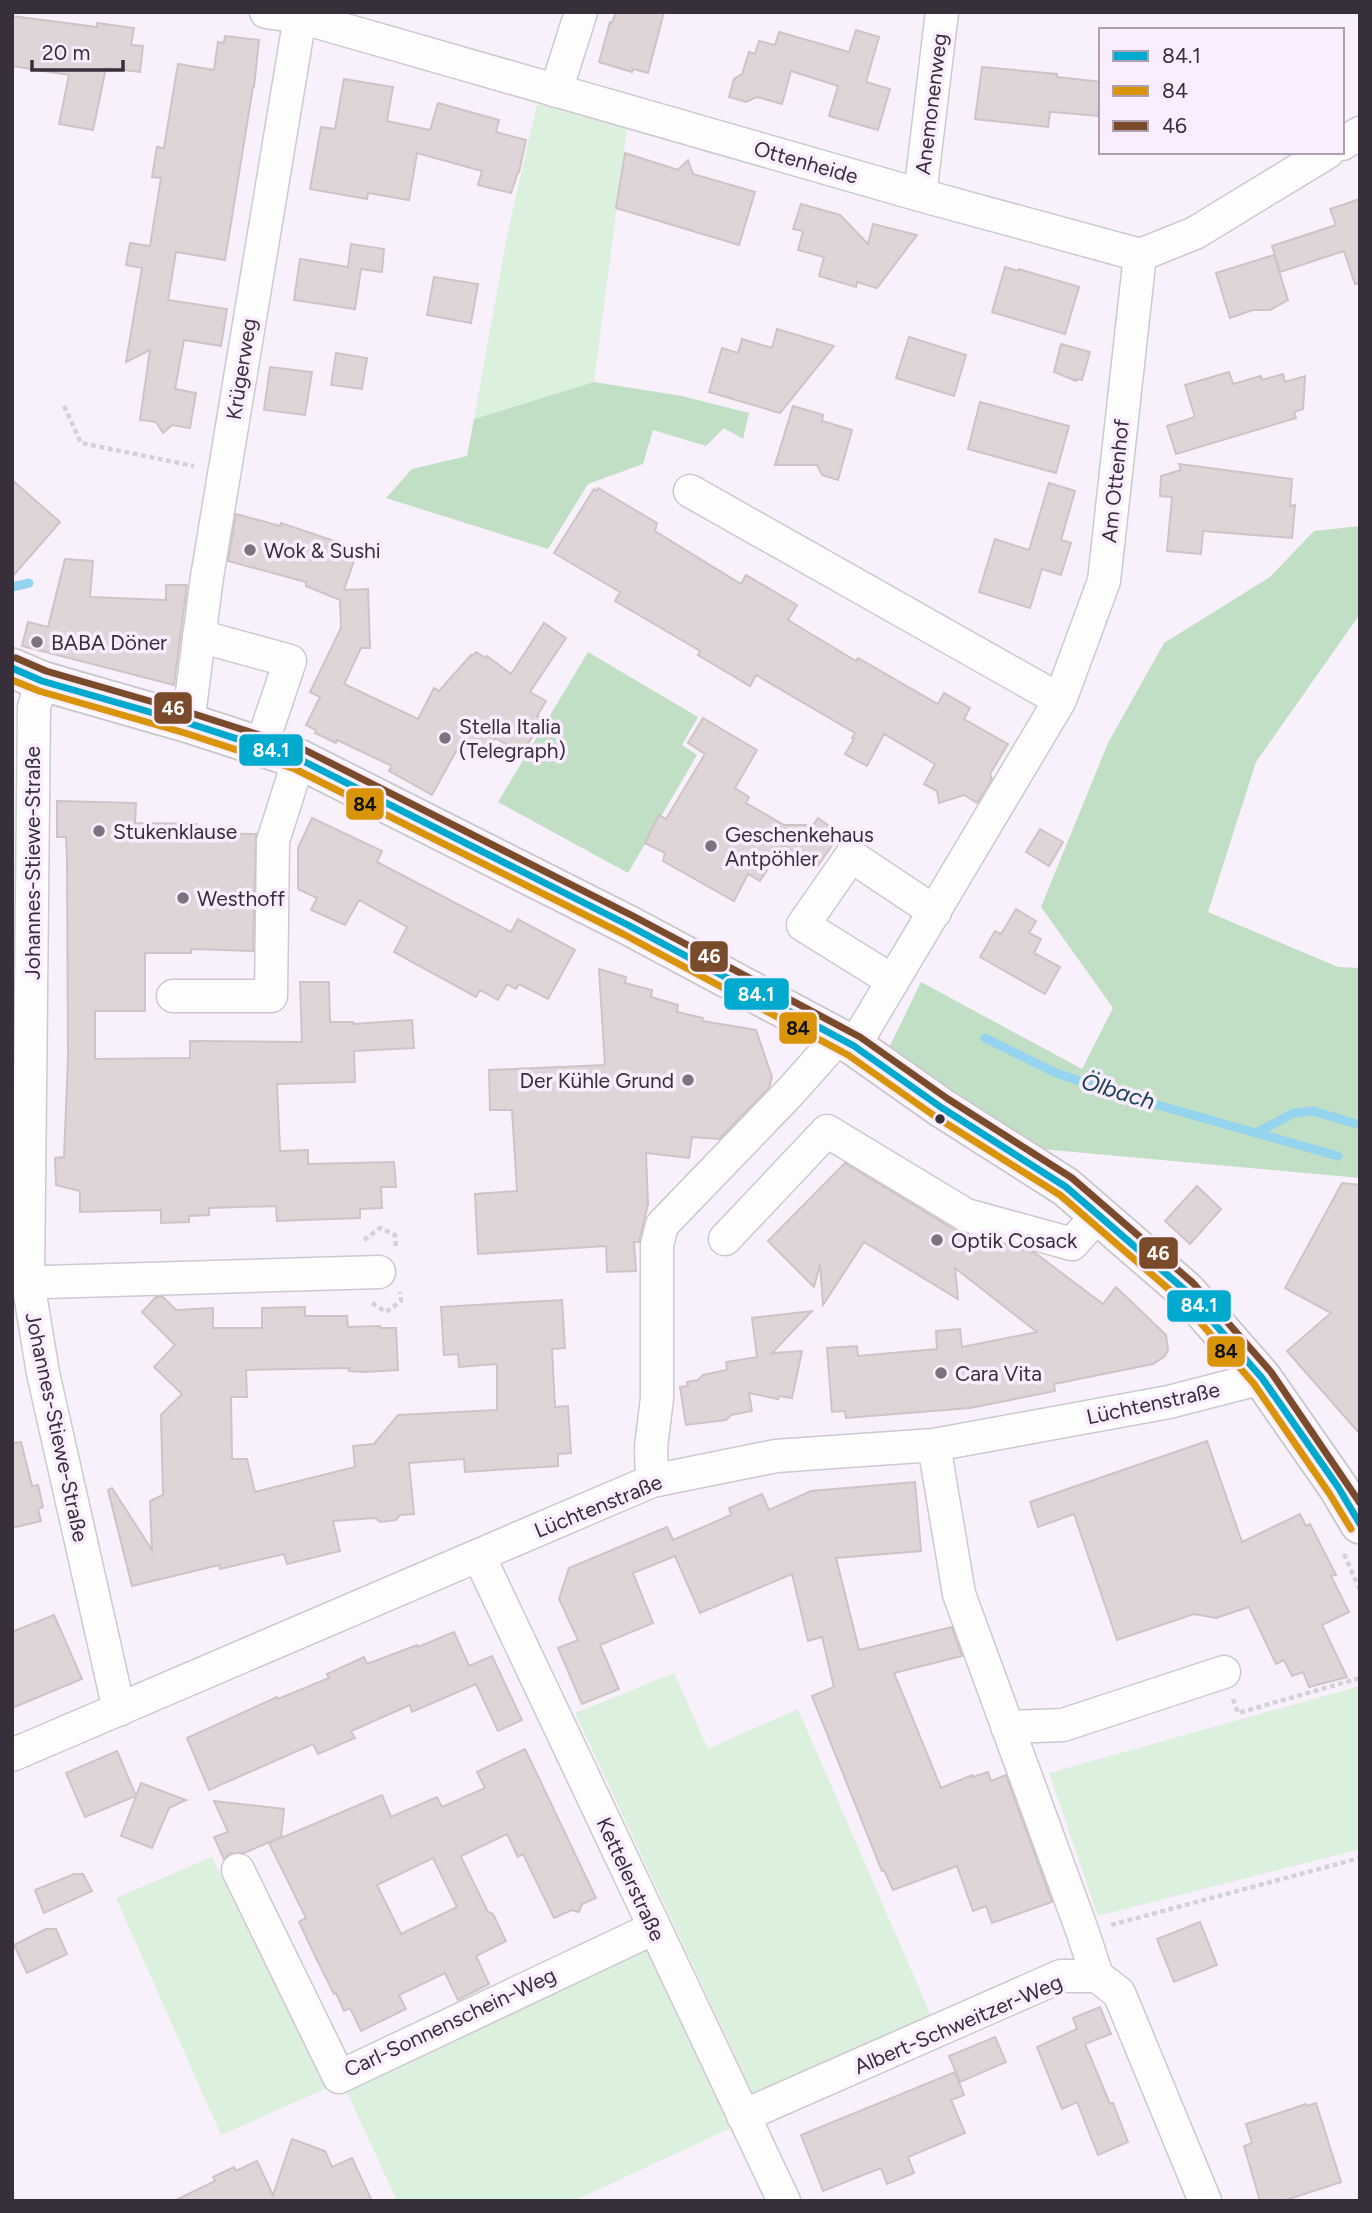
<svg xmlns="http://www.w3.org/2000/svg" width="1372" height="2213" font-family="Figtree,sans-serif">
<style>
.green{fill:#dcf0de}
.forest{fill:#c1dfc4}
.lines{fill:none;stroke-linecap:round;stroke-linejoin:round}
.stream{stroke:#95d4ee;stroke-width:9}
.building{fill:#dfd5d8;stroke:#cec4c7;stroke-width:2;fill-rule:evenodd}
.minor-casing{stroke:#cec8d1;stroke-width:35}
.major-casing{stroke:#cec8d1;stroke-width:42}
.path{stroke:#d5d2d7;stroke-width:4.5;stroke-dasharray:5 3.5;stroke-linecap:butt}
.minor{stroke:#fefdfe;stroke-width:32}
.major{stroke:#fefdfe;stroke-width:38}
.bus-1-casing{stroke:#f9edff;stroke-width:12}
.bus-2-casing{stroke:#f9edff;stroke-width:12}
.bus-3-casing{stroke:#f9edff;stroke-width:12}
.bus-1{stroke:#00a9ce;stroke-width:7}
.bus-2{stroke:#da9409;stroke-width:7}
.bus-3{stroke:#7a4b2a;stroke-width:7}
.poi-dot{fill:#7b737e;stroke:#f9edff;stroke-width:2.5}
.bus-dot{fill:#372f3a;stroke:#f9edff;stroke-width:2.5}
.labels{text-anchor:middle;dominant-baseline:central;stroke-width:7;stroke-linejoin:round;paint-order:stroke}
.street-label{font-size:21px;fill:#372f3a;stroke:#f9edff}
.poi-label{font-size:21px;fill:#372f3a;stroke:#f9edff;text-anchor:start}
.water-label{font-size:23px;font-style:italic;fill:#194352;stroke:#f9edff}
.line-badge{stroke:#f9edff;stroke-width:2.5}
.badge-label{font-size:19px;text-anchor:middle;font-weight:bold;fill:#fff}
.pale-badge-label{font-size:19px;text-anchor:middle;font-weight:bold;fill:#111}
</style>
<rect width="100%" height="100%" fill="#f8f1fb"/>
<!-- green -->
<path class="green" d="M537 104 627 129 594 382 474 419 507 236Z
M674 1673 708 1749 798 1709 932 2018 753 2094 575 1713Z
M1360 1686V1849L1098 1916 1049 1773Z
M212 1857 327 2088 221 2135 116 1898Z
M650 1946 735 2126 574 2201H397L347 2092Z"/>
<!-- forest -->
<path class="forest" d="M594 382 682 396 749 413 743 439 724 428 706 446 653 430 643 464 588 484 548 549 386 498 412 469 467 456 474 419Z
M1360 526V614L1256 762 1208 912 1338 967 1360 968V1178L1041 1149 884 1058 921 982 1082 1069 1113 1008 1041 907 1108 743 1164 643 1270 577 1314 531Z
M588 652 698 717 682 745 697 755 628 873 498 802Z"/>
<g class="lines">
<!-- stream -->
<path class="stream" d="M12 587 29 583
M985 1038 1056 1073 1126 1096 1256 1133 1294 1113 1313 1111 1360 1125
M1256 1133 1338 1156"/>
</g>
<!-- building -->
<path class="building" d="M616 12H664L648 73 633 69 632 72 599 62 610 22 612 23Z
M12 16 97 27V23L134 28 131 45 143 46 140 72 106 68 93 130 59 124 69 75 12 66Z
M856 30 879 37 866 82 890 89 878 130 829 116 838 86 791 71 782 104 757 97 746 102 729 97 734 79 742 74 749 52 755 54 759 41 775 45 779 32 849 52Z
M225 36 259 40 254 87H253L225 260 176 252 168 300 227 309 221 346 184 340 175 389 196 393 190 428 172 425 163 433 156 422 140 420 150 350 126 362 142 268 126 265 130 243 150 246 161 178 152 177 157 147 164 148 178 64 214 70 218 42 224 43Z
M982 67 1057 74V77L1101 82 1098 116 1053 112H1050L1048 127 975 119Z
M344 79 393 87 387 121 430 130 438 103 499 120 496 132 526 140 519 172H518L511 193 478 185 482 171 417 153 409 200 368 193 367 199 310 189 321 127 335 129Z
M625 153 678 170 688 160 693 174 755 192 739 245 616 208Z
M1360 199V283L1355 284 1344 251 1280 272 1272 246 1336 225 1330 209Z
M801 204 840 215 868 244 873 224 917 235 877 288 857 282 856 287 819 276 824 257 798 250 803 231 793 229Z
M351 244 384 249 382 272 361 269 355 309 294 300 300 259 348 267Z
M1274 255 1288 300 1270 310H1253L1230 318 1216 273Z
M1005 267 1019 271V269L1079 287 1065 334 992 312Z
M434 277 478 284 471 323 427 315Z
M777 329 834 346 780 413 709 392 722 348 738 353 742 339 772 348Z
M909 337 966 355 954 396 896 378Z
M1061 344 1090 352 1082 380 1077 379 1076 381 1054 372Z
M336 353 367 358 362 389 331 385Z
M270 367 312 372 305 415 264 410Z
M1229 372 1233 384 1261 376 1262 380 1283 374 1285 382 1305 376 1303 409 1294 412 1296 418 1176 454 1167 426 1195 417 1185 385Z
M980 402 1069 426 1056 473 968 449Z
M793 406 823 415 822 421 852 430 838 480 822 475 817 465H775Z
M1179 464 1292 479 1290 506 1295 505 1292 538 1203 531 1201 554 1167 551 1172 497 1160 496 1161 476 1181 470Z
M12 480 60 522 12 577Z
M1049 483 1075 491 1061 540 1071 543 1061 575 1042 569 1030 608 979 592 995 539 1029 550Z
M598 488 657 523 655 531 741 584 746 575 797 605 788 620 856 661 858 658 938 704 944 693 970 708 964 719 1008 744 990 774 992 779 977 803 964 795 939 803 937 791 924 784 935 764 884 734 867 766 845 754 854 739 852 738 855 733 756 675 750 686 698 655 700 651 615 601 620 592 554 553 594 489 597 491Z
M236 514 280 526 281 523 358 549 344 590 368 589 370 648H361L344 684 418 719 434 688 439 691 471 655 472 656 476 652 486 658 487 656 511 674 544 623 566 638 530 692 546 701 537 716 544 718 522 753 495 738 484 757 460 744 432 795 389 771 392 766 337 740 336 743 315 733 316 730 306 725 320 697 310 692 341 628 340 600 306 586V582L228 561Z
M65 559 93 561 90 597 166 600V585H187L174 685 22 646 28 622 48 627Z
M703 718 757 750 735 788 749 797 746 803 784 825H813L818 818 840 834 817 867 783 845 760 881 748 874 734 901 663 861 665 853 645 843 659 815 666 819 705 754 688 743Z
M57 801 136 803 135 823 197 824V833L256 834 253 951 191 949V953H145V1011H95V1059L190 1058V1041L302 1042 300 982H329L330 1022H353V1024L412 1020 414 1048 354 1051 355 1082 277 1084 280 1151 308 1150V1164L394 1162 396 1187H381L382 1208 360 1209V1218L277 1221 276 1206 209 1208V1215L189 1216V1222L161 1223V1210L80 1212V1191L56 1185 55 1158 64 1157 68 1059 67 859 66 837H57Z
M312 818 382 851 377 862 511 932 518 919 575 950 548 999 519 984 516 989 507 984 498 1000 480 990 476 997 394 952 407 927 359 900 345 925 311 910 317 898 298 889V848Z
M1040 829 1063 842 1049 866 1026 852Z
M1016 909 1036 921 1029 933 1041 939 1034 953 1060 967 1045 994 980 957 995 931 1001 934Z
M599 969 626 977 625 983 652 990 651 997 678 1005 677 1012 703 1018 702 1021 756 1030 772 1077 769 1088 719 1139 692 1137 689 1158 646 1153 648 1204 639 1242H634L636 1271 607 1272 606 1246 478 1254 475 1194 517 1191 512 1110H490L489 1070 605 1065Z
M845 1163 957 1231 1035 1253 1103 1304 1116 1287 1166 1335 1168 1350 1165 1356 1153 1364 1054 1384 1055 1391 970 1408 846 1418 845 1411 832 1412 827 1348 857 1346 858 1356 937 1349 936 1331 960 1329 962 1347 1037 1332 955 1268 958 1299 864 1242 823 1305 820 1264 814 1287 768 1241Z
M1342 1183 1360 1185V1434L1287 1351 1331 1313 1285 1288Z
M1197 1186 1221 1209 1190 1244 1165 1221Z
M156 1297H163L176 1310 213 1308V1328H262V1308L305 1307V1316H347L348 1327 380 1326V1328H396L398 1370 365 1372 349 1371V1368L246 1370 247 1397H231L232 1459H247L255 1492 355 1467 353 1446 374 1444 398 1415 497 1410V1364L459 1367 458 1354 444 1355 441 1307 562 1300 565 1348 552 1349 555 1407 568 1406 571 1453 558 1454V1466L465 1472 464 1459 409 1463 414 1514 400 1515 396 1520 380 1522 375 1518 333 1521 340 1551 287 1564 284 1554 220 1569 219 1565 132 1586 108 1490 112 1488 152 1550 150 1501 163 1495 161 1415 182 1394 154 1367 175 1345 142 1312Z
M812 1311 772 1353 802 1351 792 1398 779 1396 778 1399 749 1393 752 1411 731 1415 726 1420 686 1425 680 1387 688 1386 687 1382 698 1380 703 1375 727 1370 726 1362 757 1357 752 1318Z
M1207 1441 1242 1542 1300 1514 1306 1526 1310 1524 1336 1575 1331 1576 1349 1612 1322 1625 1347 1677 1309 1687 1303 1672 1292 1676 1284 1660 1276 1664 1249 1607 1216 1618 1194 1614 1117 1640 1074 1514 1038 1527 1030 1502Z
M21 1442 32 1486 38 1485 43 1507 38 1509 41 1521 12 1528V1443Z
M915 1482 921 1551 836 1558 859 1650 952 1627 962 1656 894 1673 941 1788 972 1775 973 1777 988 1772 991 1781 1006 1775 1052 1902 992 1923 986 1906 973 1911 957 1866 893 1890 884 1870 882 1871 812 1696 834 1687 822 1637 808 1641 792 1574 700 1613 675 1556 633 1573 653 1623 600 1645 619 1689 582 1704 558 1648 578 1640 559 1599 569 1568 667 1527 673 1540 731 1515 729 1508 762 1494 769 1510 811 1491Z
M54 1615 82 1679 12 1708V1632Z
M454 1632 469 1666 492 1656 522 1720 498 1731 476 1684 412 1712 410 1705 351 1731 355 1738 318 1754 313 1744 209 1790 187 1738 277 1697 278 1699 329 1678 327 1674 364 1657 367 1664 417 1645 418 1647Z
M525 1749 596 1898 582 1904 579 1912 572 1910 554 1918 523 1854 518 1857 507 1834 463 1855 461 1857 488 1912 493 1914 506 1941 476 1956 489 1984 458 2000 445 1973 399 1995 406 2009 361 2031 350 2008 344 2011 336 1993 334 1994 316 1958 299 1922 306 1918 269 1843 382 1795 391 1817 437 1797 442 1807 485 1788 477 1772ZM433 1858 457 1907 401 1934 377 1885Z
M117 1751 136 1796 85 1817 66 1773Z
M141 1783 186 1800 169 1808 152 1848 121 1836Z
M214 1801 284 1809 281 1837 244 1853H231L224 1859 214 1837 228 1832Z
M74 1874H83L92 1891 44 1913 35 1890Z
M1200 1922 1217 1965 1174 1982 1157 1939Z
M46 1929H56L67 1954 27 1973 14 1945Z
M1100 2007 1111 2034 1085 2044 1110 2104 1113 2103 1128 2142 1098 2155 1077 2102 1062 2109 1037 2047 1077 2029 1073 2018Z
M995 2037 1006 2062 960 2082 949 2056Z
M955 2072 964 2095 951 2100 965 2133 908 2157 914 2173 887 2184 881 2168 823 2191 801 2135Z
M1316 2103 1341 2182 1283 2201H1260L1244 2146 1252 2143 1246 2124 1306 2104 1307 2106Z
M292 2139 325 2151 332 2167 352 2158 372 2201H174L215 2181 213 2177 234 2167 236 2171 257 2161 273 2195Z"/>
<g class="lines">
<!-- minor casing -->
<g class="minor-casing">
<path id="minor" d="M266 12 300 17 920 195 1140 255 1195 233 1328 152
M556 91 581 12
M1342 144 1360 133
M920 195 942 12
M690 491 1060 700
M199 636 290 661 261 747
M42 681 34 707 28 1282 43 1373 119 1710
M188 723 207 577 300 17
M893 981 803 925 851 856 935 912
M173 996H271L273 841 299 759
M854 1046 1060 700 1104 581 1140 255
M725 1239 827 1131 966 1215 1072 1244 1098 1215
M12 1283 379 1272
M934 1445 959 1594 1083 1933 1097 1976
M652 1481 651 1447 657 1398V1245L662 1225 792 1090 839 1037
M479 1556 784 2201
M1007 1727 1063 1725 1224 1672
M12 1755 652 1481 776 1456 934 1445 1169 1402 1262 1378
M238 1870 339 2077 654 1928
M743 2116 1061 1976H1097L1119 1993 1205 2201"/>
</g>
<!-- major casing -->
<g class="major-casing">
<path id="major" d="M12 668 42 681 188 723 299 759 628 925 854 1046 942 1108 1066 1187 1186 1291 1262 1378 1338 1487 1360 1524"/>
</g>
<!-- path -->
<path class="path" d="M64 406 81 443 194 466
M364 1240 380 1228 395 1235 396 1249
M372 1303 386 1312 401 1301 400 1292
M1344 1554 1360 1590
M1233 1699 1238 1713 1360 1678
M1111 1925 1360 1858"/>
<!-- minor -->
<use href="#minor" class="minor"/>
<!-- major -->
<use href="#major" class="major"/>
<!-- bus-1 casing -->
<g class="bus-1-casing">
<path id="bus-1" d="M12 668 42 681 188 723 299 759 628 925 854 1046 942 1108 1066 1187 1186 1291 1262 1378 1338 1487 1360 1524"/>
</g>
<!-- bus-2 casing -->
<g class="bus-2-casing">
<path id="bus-2" d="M12 680 39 691 185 733 295 769 623 934 848 1055 936 1117 1060 1195 1179 1298 1254 1384 1329 1493 1351 1529"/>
</g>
<!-- bus-3 casing -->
<g class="bus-3-casing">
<path id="bus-3" d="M16 658 46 671 191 713 303 749 633 916 860 1037 948 1099 1072 1178 1193 1283 1271 1372 1360 1503"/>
</g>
<!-- bus-1 -->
<use href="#bus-1" class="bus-1"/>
<!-- bus-2 -->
<use href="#bus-2" class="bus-2"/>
<!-- bus-3 -->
<use href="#bus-3" class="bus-3"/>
</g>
<!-- markers -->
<g class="poi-dot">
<circle cx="250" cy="550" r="7"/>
<circle cx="37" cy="642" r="7"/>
<circle cx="445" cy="738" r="7"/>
<circle cx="99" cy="831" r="7"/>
<circle cx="711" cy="846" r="7"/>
<circle cx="183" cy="898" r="7"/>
<circle cx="688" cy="1080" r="7"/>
<circle cx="937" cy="1240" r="7"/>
<circle cx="941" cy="1373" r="7"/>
</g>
<circle class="bus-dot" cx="940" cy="1119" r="6"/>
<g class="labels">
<!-- street labels -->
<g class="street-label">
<text transform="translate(931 104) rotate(-83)">Anemonenweg</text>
<text transform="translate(806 162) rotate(16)">Ottenheide</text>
<text transform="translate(241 369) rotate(-81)">Krügerweg</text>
<text transform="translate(1115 481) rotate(-84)">Am Ottenhof</text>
<text transform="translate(32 863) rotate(-90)">Johannes-Stiewe-Straße</text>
<text transform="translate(1153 1403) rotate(-12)">Lüchtenstraße</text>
<text transform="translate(57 1427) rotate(78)">Johannes-Stiewe-Straße</text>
<text transform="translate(598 1506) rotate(-22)">Lüchtenstraße</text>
<text transform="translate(631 1879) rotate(65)">Kettelerstraße</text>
<text transform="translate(450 2022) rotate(-25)">Carl-Sonnenschein-Weg</text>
<text transform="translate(958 2024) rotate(-23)">Albert-Schweitzer-Weg</text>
</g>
<!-- poi labels -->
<g class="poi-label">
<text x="264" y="550">Wok &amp; Sushi</text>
<text x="51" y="642">BABA Döner</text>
<text x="459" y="726">Stella Italia<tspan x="459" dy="24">(Telegraph)</tspan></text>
<text x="113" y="831">Stukenklause</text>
<text x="725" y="834">Geschenkehaus<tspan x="725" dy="24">Antpöhler</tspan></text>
<text x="197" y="898">Westhoff</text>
<text x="674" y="1080" text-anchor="end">Der Kühle Grund</text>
<text x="951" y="1240">Optik Cosack</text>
<text x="955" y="1373">Cara Vita</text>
</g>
<!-- water labels -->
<g class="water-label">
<text transform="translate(1118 1091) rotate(17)">Ölbach</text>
</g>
</g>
<g class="line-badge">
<rect x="153" y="691" width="40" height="34" rx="7" fill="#7a4b2a"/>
<rect x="238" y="733" width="66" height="34" rx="7" fill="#00a9ce"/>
<rect x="345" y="787" width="40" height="34" rx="7" fill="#da9409"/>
<rect x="689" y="940" width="40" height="33" rx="7" fill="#7a4b2a"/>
<rect x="723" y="977" width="67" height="34" rx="7" fill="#00a9ce"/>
<rect x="778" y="1011" width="40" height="34" rx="7" fill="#da9409"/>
<rect x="1138" y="1236" width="41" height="34" rx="7" fill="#7a4b2a"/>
<rect x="1166" y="1289" width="66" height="34" rx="7" fill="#00a9ce"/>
<rect x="1206" y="1335" width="40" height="33" rx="7" fill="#da9409"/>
</g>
<g class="badge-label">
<text x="173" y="715">46</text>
<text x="271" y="757">84.1</text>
<text x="709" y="963">46</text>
<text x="756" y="1001">84.1</text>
<text x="1158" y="1260">46</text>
<text x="1199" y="1312">84.1</text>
</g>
<g class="pale-badge-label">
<text x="365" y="811">84</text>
<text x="798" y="1035">84</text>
<text x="1226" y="1358">84</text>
</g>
<!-- border -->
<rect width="1372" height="2213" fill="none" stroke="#372f3a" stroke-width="28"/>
<!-- legend -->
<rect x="1099" y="28" width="245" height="126" fill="#f9edff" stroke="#aba1b0" stroke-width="2"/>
<rect x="1113" y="51" width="35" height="10" fill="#00a9ce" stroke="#aba1b0" stroke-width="2"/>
<text x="1162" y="63" font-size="21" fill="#372f3a">84.1</text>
<rect x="1113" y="86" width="35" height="10" fill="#da9409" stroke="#aba1b0" stroke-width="2"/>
<text x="1162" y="98" font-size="21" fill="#372f3a">84</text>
<rect x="1113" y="121" width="35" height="10" fill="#7a4b2a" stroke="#aba1b0" stroke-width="2"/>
<text x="1162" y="133" font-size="21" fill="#372f3a">46</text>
<!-- scale -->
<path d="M32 60v10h91v-10" fill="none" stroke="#372f3a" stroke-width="3.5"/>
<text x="42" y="60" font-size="21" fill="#372f3a" stroke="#f9edff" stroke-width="5" paint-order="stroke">20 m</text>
</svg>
